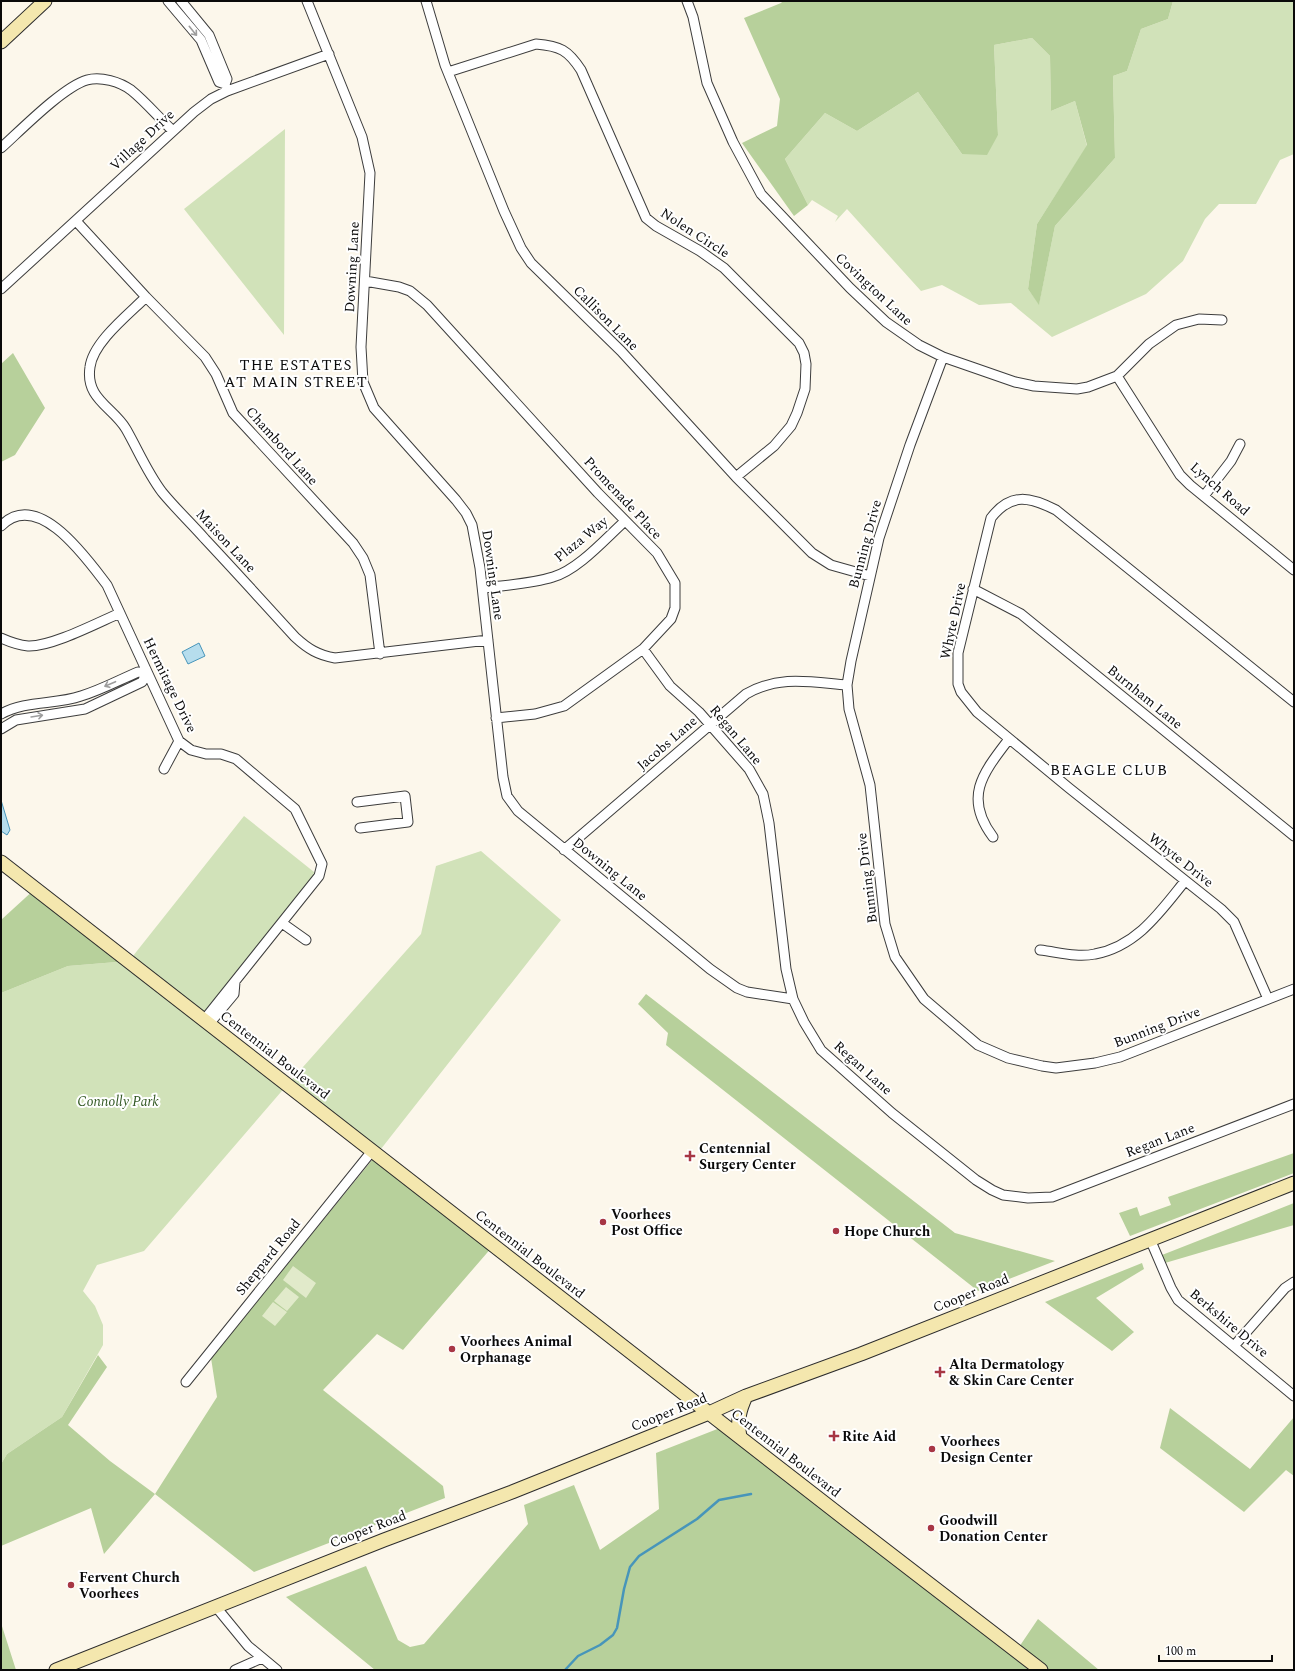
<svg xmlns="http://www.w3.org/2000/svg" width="1295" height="1671" font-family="Spectral,serif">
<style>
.green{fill:#d1e2b9}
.forest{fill:#b7d09b}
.pitch{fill:#e1eaca}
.water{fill:#b6dded;stroke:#4795ba}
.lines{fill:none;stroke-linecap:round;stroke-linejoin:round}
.stream{stroke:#4795ba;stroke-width:2.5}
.street-casing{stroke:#3d3d3d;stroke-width:11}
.secondary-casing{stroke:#2c2c2c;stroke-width:15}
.street{stroke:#fff;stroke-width:9}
.secondary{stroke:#f4e7ae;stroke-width:13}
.oneway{stroke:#9d9d9d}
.poi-dot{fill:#a73644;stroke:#fff;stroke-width:1.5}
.labels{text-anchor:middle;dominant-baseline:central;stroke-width:4;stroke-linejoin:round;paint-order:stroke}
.street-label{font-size:14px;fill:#0a0a0a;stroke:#fff}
.park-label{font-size:14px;font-style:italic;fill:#335924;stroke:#fff}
.poi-label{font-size:14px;font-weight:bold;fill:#0a0a0a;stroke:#fff;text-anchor:start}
.neighbourhood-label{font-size:15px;letter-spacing:1px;fill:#0a0a0a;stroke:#fff}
</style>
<rect width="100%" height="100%" fill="#fcf7eb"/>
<!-- green -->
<path class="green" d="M1173 1H1294V154L1280 160 1256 204H1219L1205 219 1183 261 1146 294 1052 337 1011 303 979 305 942 285 921 291 847 209 835 222 838 216 812 200 808 205 785 159 825 113 857 131 918 92 962 154 998 135 994 45 1032 38 1050 56 1051 111 1075 101 1087 146 1037 224 1028 289 1039 304 1055 226 1115 158 1113 76 1127 71 1141 29 1168 19Z
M285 129 284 335 184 209Z
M244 816 319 876 204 1020 287 1085 421 934 436 866 481 851 561 920 377 1154 287 1085 144 1251 97 1265 83 1291 95 1306 103 1325V1345L62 1417 7 1454 1 1464V993L68 966 129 961Z"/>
<!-- forest -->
<path class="forest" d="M783 1H1173L1168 19 1141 29 1127 71 1113 76 1115 158 1055 226 1039 305 1028 289 1037 224 1087 145 1075 101 1051 111 1050 56 1032 38 994 45 998 135 987 155 962 154 918 92 857 131 825 113 785 159 808 205 794 216 742 143 777 126 780 99 744 18 781 3Z
M13 353 45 408 15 455 1 462V364Z
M36 888 129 961 68 966 1 993V920Z
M646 994 955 1233 1055 1261 978 1291 666 1045 668 1033 638 1004Z
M1294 1153V1173L1130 1236 1119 1213 1137 1207 1140 1216 1171 1205 1168 1197Z
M377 1154 493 1246 403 1350 377 1334 323 1390 443 1486 445 1498 254 1572 155 1494 104 1554 91 1508 1 1546V1464L7 1454 62 1417 98 1355 107 1367 68 1425 110 1461 155 1494 217 1397 211 1358Z
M1294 1203V1225L1165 1263 1162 1255Z
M1142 1263 1144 1269 1096 1298 1134 1332 1112 1351 1045 1302Z
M1170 1408 1250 1469 1294 1417V1476L1286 1470 1244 1512 1160 1448Z
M725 1426 1015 1653 1038 1619 1099 1670H375L286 1597 366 1566 398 1640 410 1647 424 1644 528 1524 524 1505 574 1485 600 1550 659 1509 656 1453Z
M1 1623 16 1670H1Z"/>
<!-- pitch -->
<path class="pitch" d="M293 1266 316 1283 306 1298 283 1280Z
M286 1287 299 1297 287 1311 274 1301Z
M273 1302 287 1312 275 1326 262 1316Z"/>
<!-- water -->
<path class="water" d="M199 643 205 656 188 664 182 652Z
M1 800 10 830 7 835 1 831Z"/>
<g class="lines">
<!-- stream -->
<path class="stream" d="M565 1670 578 1656 600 1645 613 1635 617 1628 624 1589 630 1567 639 1556 697 1519 719 1500 751 1494"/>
<!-- street casing -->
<g class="street-casing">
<path id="street" d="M168 1 201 40 219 82 225 84
M181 1 209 35 227 79 225 84 227 91
M307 1 362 137 370 173 361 347 363 382 374 408 456 500 466 513 472 525 480 568 503 777 507 796 518 811 710 969 737 988 747 992 793 999
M426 1 445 65 504 211 521 248 531 263 621 351 736 477 812 553 831 565 870 576
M687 1 693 17 707 83 733 142 761 194 850 288 886 322 919 345 943 357 1015 382 1034 386 1077 389 1088 387 1117 376 1149 344 1176 325 1199 319 1222 320
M448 72 536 44C560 46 568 50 581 70L646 218 656 226 700 251 724 268 799 343 804 353 806 364 805 389 797 413 791 426 774 446 736 477
M1 148C21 130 63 87 87 80 101 76 120 82 131 90 146 102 159 118 173 131
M76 221 146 297 205 357 216 374 233 413 353 543 363 558 370 575 380 654
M365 281 399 287 410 291 427 305 598 493 657 553 675 583V608L671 619 643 649 564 706 535 714 496 718
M1 289 194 112 211 99 227 91 329 54
M146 297C129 314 93 342 90 367 85 399 113 407 126 429 138 450 147 472 162 492 175 508 191 523 205 539 235 571 265 604 295 637 308 649 318 655 335 658L488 640
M943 357 910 445 879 538 851 661 847 685 849 709 870 785 885 924 895 957 924 999 978 1045 1008 1058 1042 1066 1056 1068 1095 1063 1120 1057 1294 989
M1117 376 1180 475 1190 485 1294 570
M1204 496 1231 461 1240 444
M1 526C38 488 87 559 107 585L179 741 191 750 206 754H221L236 759 295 809 322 864 319 876 204 1020
M483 588C506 585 531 584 553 577 578 570 605 539 625 521
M973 589 1021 614 1294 836
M1 638C10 642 18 645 28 646 51 647 97 623 120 613
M643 649 670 686 699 712 749 769 763 794 769 823 786 969 793 999 804 1022 821 1050 892 1113 976 1180 992 1190 1003 1195 1028 1198 1052 1197 1294 1104
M1 714C26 700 55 705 81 696 101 690 119 680 138 672L147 673 142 682 85 709 16 720 1 729
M164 769 179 741
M357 802 405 796 408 822 360 828
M993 837C963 797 983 773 1009 739
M564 850 746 694C779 675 810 682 847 685
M282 923 306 940
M1040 950C1058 952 1077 958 1095 954 1137 946 1160 912 1185 881
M1268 999 1234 922 1221 909 1069 788 977 712 961 692 958 684V653L991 518C1011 492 1030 497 1056 510L1294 702
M209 1024 234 994 235 982
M1150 1239 1171 1288 1178 1300 1294 1396
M1234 1346 1285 1288 1294 1282
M186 1382 372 1151
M216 1607 248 1646 277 1670
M235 1670 262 1658"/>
</g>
<!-- secondary casing -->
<g class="secondary-casing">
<path id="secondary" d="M1 42 45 1
M1 862 845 1519 1041 1670
M740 1437C737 1421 739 1411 746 1396
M56 1670 384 1540 512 1492 709 1413 746 1396 861 1354 1294 1183"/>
</g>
<!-- street -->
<use href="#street" class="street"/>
<!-- secondary -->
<use href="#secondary" class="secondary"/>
</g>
<!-- one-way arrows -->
<defs><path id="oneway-shaft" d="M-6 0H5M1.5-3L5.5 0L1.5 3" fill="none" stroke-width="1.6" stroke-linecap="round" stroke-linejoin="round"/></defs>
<g class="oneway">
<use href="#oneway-shaft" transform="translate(193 31) rotate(51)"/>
<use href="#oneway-shaft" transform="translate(110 684) rotate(157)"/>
<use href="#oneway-shaft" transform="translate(37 716) rotate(-9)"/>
</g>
<!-- markers -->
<g class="poi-dot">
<path d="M688 1150h4v4h4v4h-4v4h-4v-4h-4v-4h4z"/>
<circle cx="603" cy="1222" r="4"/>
<circle cx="836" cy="1231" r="4"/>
<circle cx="452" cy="1349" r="4"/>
<path d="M938 1366h4v4h4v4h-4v4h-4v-4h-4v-4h4z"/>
<path d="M832 1430h4v4h4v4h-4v4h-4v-4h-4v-4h4z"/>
<circle cx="932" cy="1449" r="4"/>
<circle cx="931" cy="1528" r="4"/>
<circle cx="71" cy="1585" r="4"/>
</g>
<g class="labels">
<!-- street labels -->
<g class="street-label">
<text transform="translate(142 140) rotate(-43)">Village Drive</text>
<text transform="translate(695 233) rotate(33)">Nolen Circle</text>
<text transform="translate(352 267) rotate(-87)">Downing Lane</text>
<text transform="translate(874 289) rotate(43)">Covington Lane</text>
<text transform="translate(606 318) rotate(45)">Callison Lane</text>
<text transform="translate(282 446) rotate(48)">Chambord Lane</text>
<text transform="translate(1220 489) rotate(41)">Lynch Road</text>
<text transform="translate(623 498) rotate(47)">Promenade Place</text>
<text transform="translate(581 539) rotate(-39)">Plaza Way</text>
<text transform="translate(226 541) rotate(47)">Maison Lane</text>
<text transform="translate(865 544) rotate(-75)">Bunning Drive</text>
<text transform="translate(493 575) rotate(82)">Downing Lane</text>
<text transform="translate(953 621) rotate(-78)">Whyte Drive</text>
<text transform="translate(170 685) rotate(64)">Hermitage Drive</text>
<text transform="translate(1145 697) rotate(39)">Burnham Lane</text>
<text transform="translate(736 735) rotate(50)">Regan Lane</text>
<text transform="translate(667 743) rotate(-41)">Jacobs Lane</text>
<text transform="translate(1181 860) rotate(38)">Whyte Drive</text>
<text transform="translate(610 869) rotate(39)">Downing Lane</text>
<text transform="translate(867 878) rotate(-97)">Bunning Drive</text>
<text transform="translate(1157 1027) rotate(-21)">Bunning Drive</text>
<text transform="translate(275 1055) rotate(38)">Centennial Boulevard</text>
<text transform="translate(863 1068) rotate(42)">Regan Lane</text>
<text transform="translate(1160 1140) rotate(-21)">Regan Lane</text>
<text transform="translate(530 1254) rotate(38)">Centennial Boulevard</text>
<text transform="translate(268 1257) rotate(-51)">Sheppard Road</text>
<text transform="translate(971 1293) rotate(-22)">Cooper Road</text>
<text transform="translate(1229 1323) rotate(40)">Berkshire Drive</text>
<text transform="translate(669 1412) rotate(-22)">Cooper Road</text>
<text transform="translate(786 1453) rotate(38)">Centennial Boulevard</text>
<text transform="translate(368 1529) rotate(-21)">Cooper Road</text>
</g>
<!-- park labels -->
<g class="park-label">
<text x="118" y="1101">Connolly Park</text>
</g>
<!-- poi labels -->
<g class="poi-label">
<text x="699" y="1148">Centennial<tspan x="699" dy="16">Surgery Center</tspan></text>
<text x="611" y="1214">Voorhees<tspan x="611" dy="16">Post Office</tspan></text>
<text x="844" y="1231">Hope Church</text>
<text x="460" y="1341">Voorhees Animal<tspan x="460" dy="16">Orphanage</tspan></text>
<text x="949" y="1364">Alta Dermatology<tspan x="949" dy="16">&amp; Skin Care Center</tspan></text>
<text x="842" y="1436">Rite Aid</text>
<text x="940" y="1441">Voorhees<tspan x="940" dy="16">Design Center</tspan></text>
<text x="939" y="1520">Goodwill<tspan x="939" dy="16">Donation Center</tspan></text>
<text x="79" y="1577">Fervent Church<tspan x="79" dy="16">Voorhees</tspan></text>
</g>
<!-- neighbourhood labels -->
<g class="neighbourhood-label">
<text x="296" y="365">THE ESTATES<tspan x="296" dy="17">AT MAIN STREET</tspan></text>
<text x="1109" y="770">BEAGLE CLUB</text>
</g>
</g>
<!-- border -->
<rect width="1295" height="1671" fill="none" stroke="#0a0a0a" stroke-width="4"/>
<!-- scale -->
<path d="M1159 1655v6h113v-6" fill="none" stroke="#0a0a0a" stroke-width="2"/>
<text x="1165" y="1655" font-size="12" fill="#0a0a0a" stroke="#ffffff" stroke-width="3" paint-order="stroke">100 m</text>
</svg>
